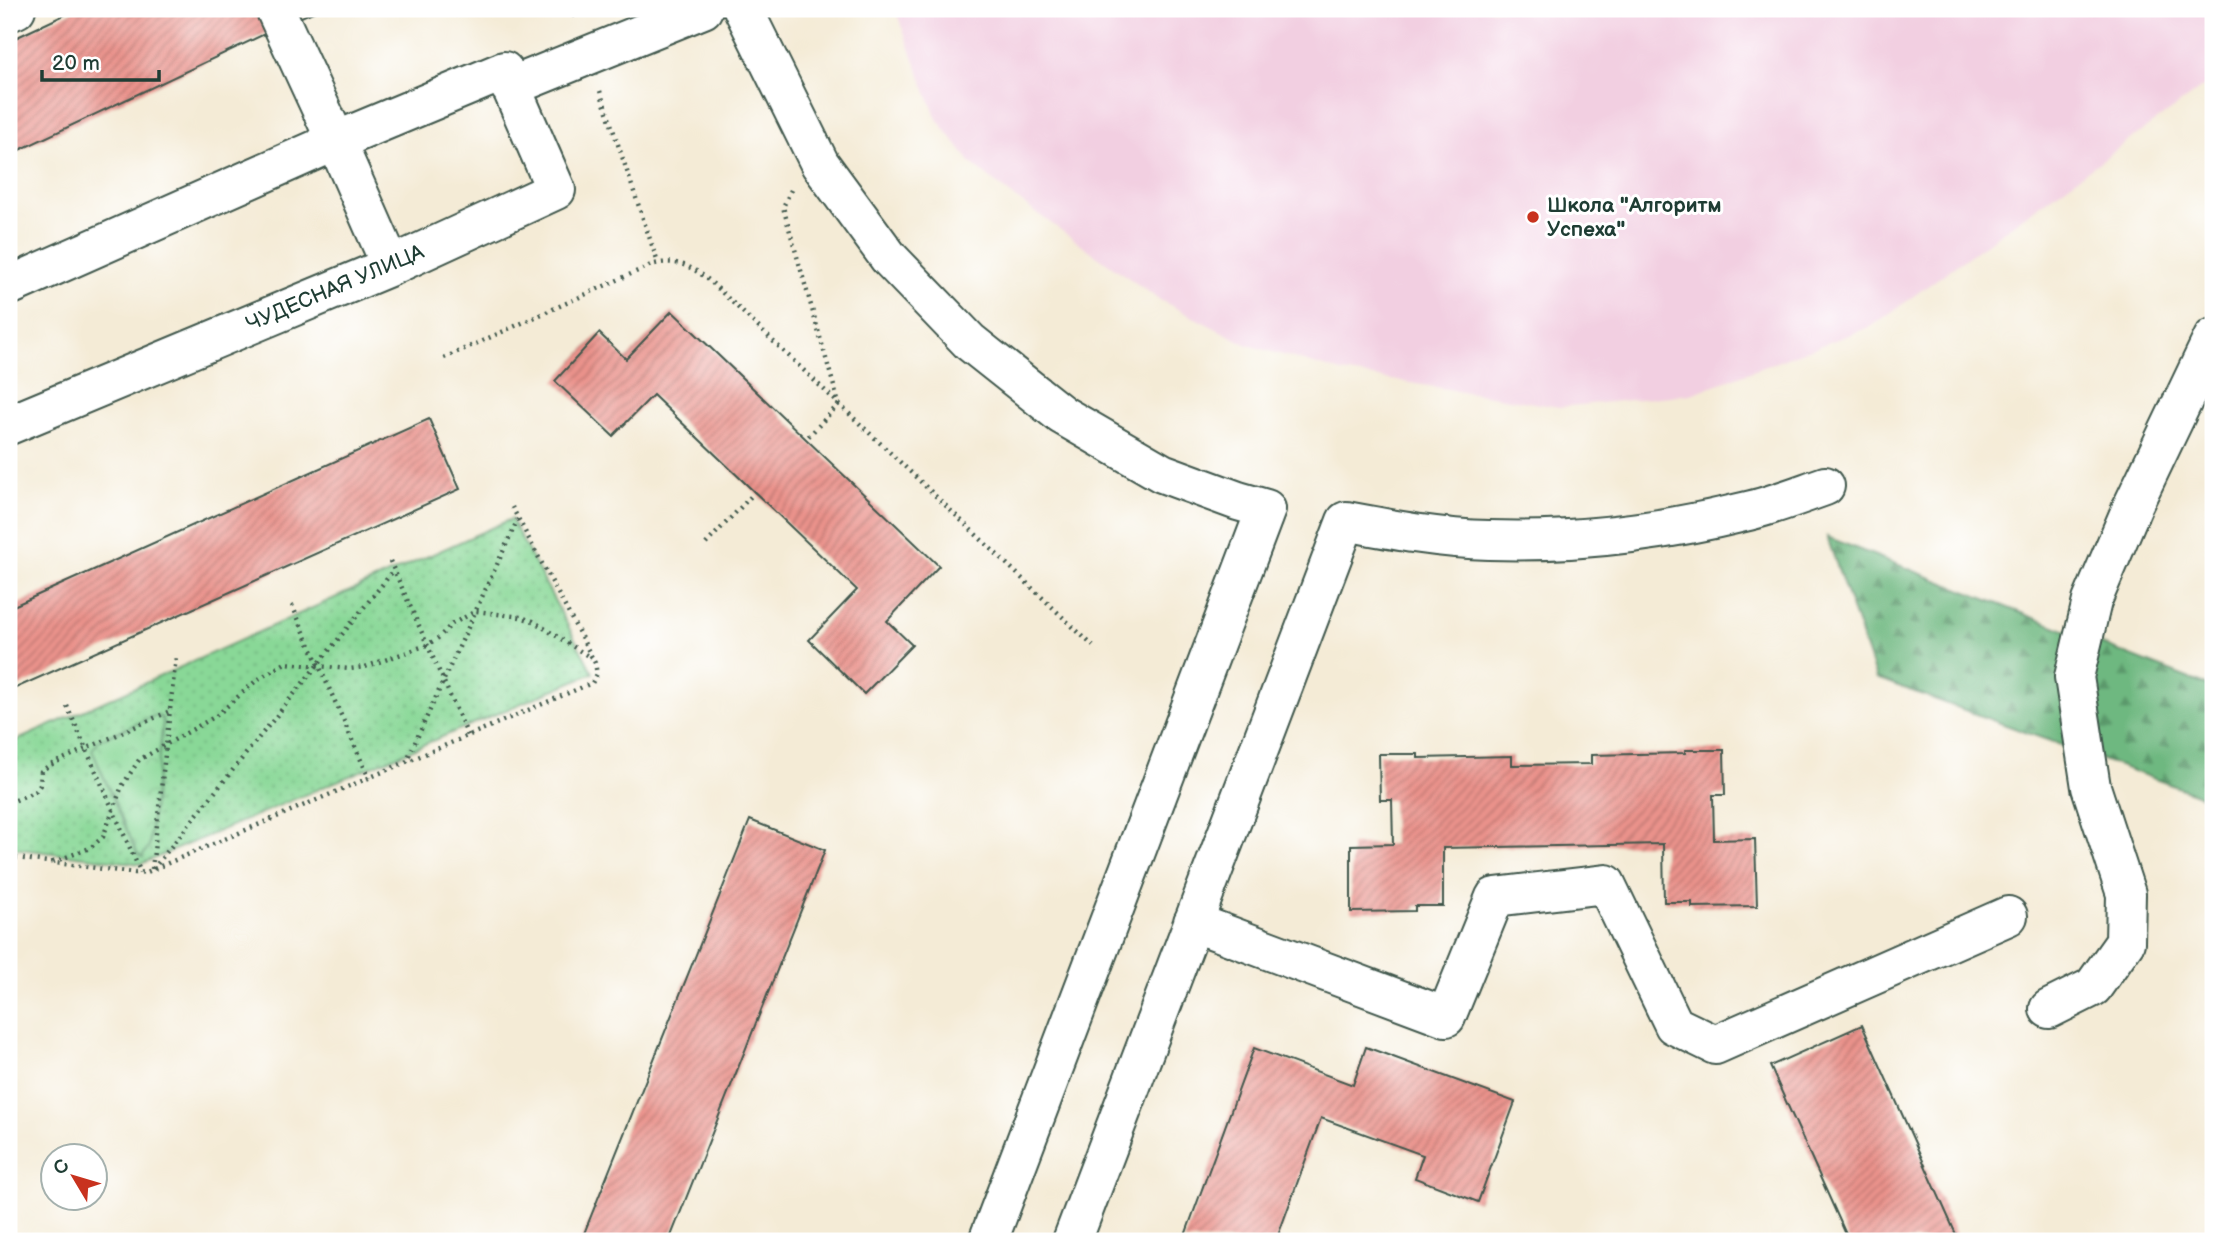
<svg xmlns="http://www.w3.org/2000/svg" width="2222" height="1250" font-family="'Balsamiq Sans',sans-serif">
<style>
.built{fill:#f2cfe1}
.grass{fill:url(#grass-dots);stroke:#548a66;stroke-width:2}
.forest{fill:url(#forest-firs);stroke:#467a5a;stroke-width:2}
.park{fill:url(#park-crowns);stroke:#548a66;stroke-width:2}
.building{fill:url(#building-hatch)}
.lines{fill:none;stroke-linecap:round;stroke-linejoin:round}
.minor-casing{stroke:#3f574c;stroke-width:42}
.path{stroke:#3f574c;stroke-width:4.5;stroke-dasharray:2 5;stroke-linecap:butt}
.minor{stroke:#fff;stroke-width:38}
.poi-dot{fill:#c8321e;stroke:#fff;stroke-width:2.5}
.labels{text-anchor:middle;dominant-baseline:central;stroke-width:6;stroke-linejoin:round;paint-order:stroke}
.poi-label{font-size:21px;font-weight:bold;fill:#1f3d34;stroke:#fff;text-anchor:start}
.street-label{font-size:21px;fill:#1f3d34;stroke:#fff}
</style>
<defs>
<pattern id="grass-dots" width="8" height="8" patternUnits="userSpaceOnUse" patternTransform="scale(1.75)"><rect width="8" height="8" fill="#89d897"/><path d="M2 2h.1M6 6h.1" fill="none" stroke="#76ba83" stroke-width="1.8" stroke-linecap="round"/></pattern>
<pattern id="forest-firs" width="22" height="20" patternUnits="userSpaceOnUse" patternTransform="scale(1.75)"><rect width="22" height="20" fill="#6eb880"/><path d="M5 1l3.5 6h-7zM16 11l3.5 6h-7z" fill="#5a976a"/></pattern>
<pattern id="park-crowns" width="20" height="18" patternUnits="userSpaceOnUse" patternTransform="scale(1.75)"><rect width="20" height="18" fill="#89d897"/><path d="M2 6a3 3 0 1 1 6 0M12 15a3 3 0 1 1 6 0" fill="none" stroke="#76ba83"/></pattern>
<pattern id="building-hatch" width="6" height="6" patternUnits="userSpaceOnUse" patternTransform="scale(1.75)"><rect width="6" height="6" fill="#ea928b"/><path d="M-1 1l2-2M0 6l6-6M5 7l2-2" fill="none" stroke="#bd7872"/></pattern>
</defs>
<rect width="100%" height="100%" fill="#fff"/>
<filter id="ink" filterUnits="userSpaceOnUse"><feTurbulence type="fractalNoise" baseFrequency=".0143" numOctaves="2"/><feDisplacementMap in="SourceGraphic" scale="14" xChannelSelector="R" yChannelSelector="G"/><feConvolveMatrix kernelMatrix="1 2 1 2 8 2 1 2 1" color-interpolation-filters="sRGB"/></filter>
<filter id="wash" filterUnits="userSpaceOnUse"><feTurbulence type="fractalNoise" baseFrequency=".00686" numOctaves="4" result="noise"/><feDisplacementMap in="SourceGraphic" scale="28" xChannelSelector="R" yChannelSelector="G"/><feGaussianBlur stdDeviation="1.57" result="paint"/><feColorMatrix in="noise" values="0 0 0 0 0 0 0 0 0 0 0 0 0 0 0 0 0 1.4 0 .05"/><feComposite in="paint" operator="in"/></filter>
<g filter="url(#wash)">
<rect width="100%" height="100%" fill="#f4ebd6"/>
<!-- built -->
<path class="built" d="M895 9H2213V80L1872 326 1691 394 1559 407 1342 372 1248 345 1160 300 1011 195 971 163 937 119Z"/>
<!-- grass -->
<path class="grass" d="M511 519 593 673 141 864 12 848 9 841V744Z"/>
<!-- forest -->
<path class="forest" d="M1827 537 2213 688V800L1876 678Z"/>
<!-- park -->
<path class="park" d="M156 715 162 718 163 722 149 846 142 857 137 853 92 750 99 740Z"/>
<g id="blocks">
<!-- building -->
<path class="building" d="M77 9H260L271 31 9 155V41Z
M295 9H320L299 18Z
M672 311 939 566 887 621 912 645 864 694 809 640 857 590 653 395 613 436 555 381 599 333 626 359Z
M429 419 460 489 9 691V608Z
M1685 750H1724L1725 795H1713L1714 840 1755 839 1757 906 1692 907V902H1664L1663 844 1443 848V906H1415V911L1351 912V845L1393 844 1392 800H1380L1379 754H1418V758L1512 756V765L1591 764V755L1685 753Z
M750 820 825 850 669 1241H581Z
M1862 1025 1959 1241H1849L1770 1066Z
M1366 1047 1515 1102 1478 1202 1415 1178 1423 1155 1321 1118 1276 1241H1183L1254 1048 1353 1085Z"/>
</g>
</g>
<g filter="url(#ink)">
<use href="#blocks" fill-opacity="0" stroke="#3f574c" stroke-width="2"/>
<g class="lines">
<!-- minor casing -->
<g class="minor-casing">
<path id="minor" d="M275 9 336 141 391 266
M743 9 820 164 889 258 970 342 1062 415 1162 473 1238 501 1266 509 988 1241
M9 12 16 9
M510 87 703 9
M9 286 336 141 504 71 556 190 391 266 9 425
M1193 922 1446 1017 1495 897 1606 884 1674 1025 1715 1045 2008 916
M2049 1009 2093 987 2125 942 2126 894 2091 787 2074 677 2092 601 2133 505 2213 338
M1072 1241 1346 521C1393 530 1441 539 1489 540 1577 543 1663 532 1748 511 1774 505 1799 495 1825 486"/>
</g>
<!-- path -->
<path class="path" d="M571 9 576 20
M600 91 658 263
M791 190 783 207 839 404 806 439
M444 358 651 265C676 258 692 266 711 282L1093 646
M706 544 755 492
M390 561 468 736
M292 605 369 778
M67 706 141 873
M406 762 518 519
M9 803 36 791 40 785 41 771 50 765 170 711
M9 857 135 873 147 872 592 683 597 674 595 663 512 507
M53 862 90 848 103 837 122 786 139 760 216 716 257 680 285 663 349 669 365 667 427 645 438 638 452 624 476 611 520 617 533 621 591 658
M152 869 176 657
M153 869 394 570"/>
<!-- minor -->
<use href="#minor" class="minor"/>
</g>
</g>
<!-- markers -->
<circle class="poi-dot" cx="1533" cy="217" r="7"/>
<g class="labels">
<!-- poi labels -->
<g class="poi-label">
<text x="1547" y="205">Школа "Алгоритм<tspan x="1547" dy="24">Успеха"</tspan></text>
</g>
<!-- street labels -->
<g class="street-label">
<text transform="translate(335 288) rotate(-23)">ЧУДЕСНАЯ УЛИЦА</text>
</g>
</g>
<!-- margin -->
<rect width="2222" height="1250" fill="none" stroke="#fff" stroke-width="35"/>
<!-- north arrow -->
<g transform="translate(74 1177) rotate(308)"><circle r="33" fill="#ffffff" stroke="#a5b1ae" stroke-width="2"/>
<path d="M0-5L12 26L0 18L-12 26Z" fill="#c8321e"/>
<text y="-10" font-size="19" font-weight="bold" text-anchor="middle" fill="#1f3d34">С</text>
</g>
<!-- scale -->
<path d="M42 70v10h117v-10" fill="none" stroke="#1f3d34" stroke-width="3.5"/>
<text x="52" y="70" font-size="21" fill="#1f3d34" stroke="#ffffff" stroke-width="5" paint-order="stroke">20 m</text>
</svg>
